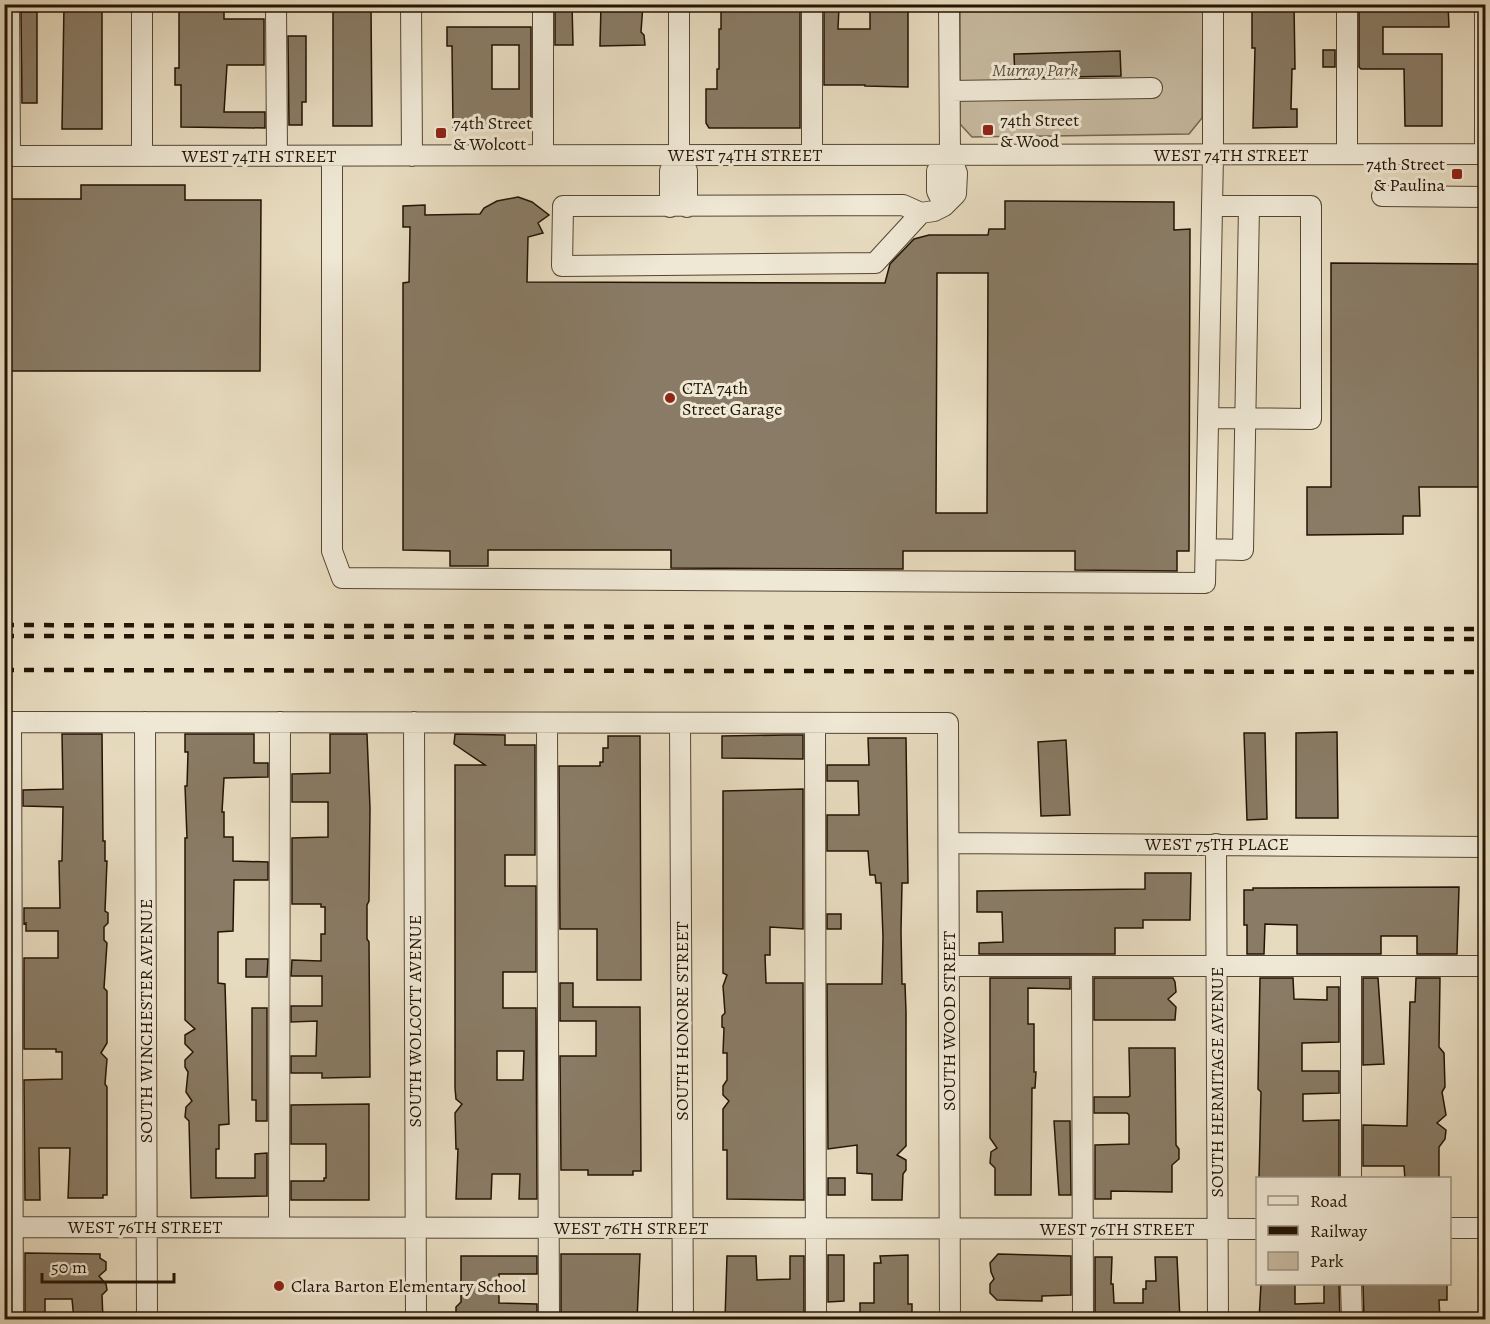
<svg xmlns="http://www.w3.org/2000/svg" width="1490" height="1324" font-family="Alegreya,serif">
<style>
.green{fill:#c6b99f;stroke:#756652;stroke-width:1.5}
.building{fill:#897b65;stroke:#241404;stroke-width:1.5;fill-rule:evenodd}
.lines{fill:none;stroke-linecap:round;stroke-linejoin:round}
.minor-casing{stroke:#554633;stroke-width:22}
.minor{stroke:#efe8d5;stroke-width:20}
.rail{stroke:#241404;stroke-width:4.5;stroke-dasharray:10 10;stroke-linecap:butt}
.poi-dot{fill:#8f2418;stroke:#efe8d5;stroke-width:2}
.labels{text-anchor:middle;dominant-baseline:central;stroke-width:6;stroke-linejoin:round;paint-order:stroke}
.park-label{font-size:18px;font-style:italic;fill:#5d4e3a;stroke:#efe8d5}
.poi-label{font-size:18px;fill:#241404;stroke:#efe8d5;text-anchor:start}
.street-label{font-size:18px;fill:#241404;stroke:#efe8d5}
</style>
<rect width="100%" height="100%" fill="#e7dbbf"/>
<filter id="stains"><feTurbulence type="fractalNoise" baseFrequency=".00333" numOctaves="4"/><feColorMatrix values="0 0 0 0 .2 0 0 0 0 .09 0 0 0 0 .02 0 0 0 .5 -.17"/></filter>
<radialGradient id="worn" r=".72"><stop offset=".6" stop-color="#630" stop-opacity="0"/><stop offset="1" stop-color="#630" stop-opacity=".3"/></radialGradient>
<!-- green -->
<path class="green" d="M960 5H1203L1202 118 1189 134 972 137 960 124Z"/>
<!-- building -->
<path class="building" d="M64 4H102V129H62Z
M179 4H224V19H264V65H227L224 112H265V128L181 127V85H175V68H179Z
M555 4H572L573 45H555Z
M601 4H643L641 32 644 35 645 45 600 46Z
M721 4H800V128H709L706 123V89H717V69H719V29H721Z
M1252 4H1294L1295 69H1292L1291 109H1297V127L1253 128 1255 48H1252Z
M1399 4H1448L1449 27H1383V54H1442V126H1405L1404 69H1361L1359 67V10L1399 9Z
M824 7H839L838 29H870V7H908V87L865 86V85H824Z
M333 8H371L372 126H333Z
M21 12H37V103H22Z
M447 27H531V128L453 127 452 46H447ZM492 45H519V89H492Z
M288 36H306V102H302V125H289Z
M1323 50H1335V67H1323Z
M1120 51 1121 76 1015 78 1014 54Z
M81 185H185V200H261L260 371H4V199H81Z
M518 197 532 202 549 215 538 223 543 233 528 237 527 282 885 283 890 264 914 239 929 235H988L989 229H1005V201L1174 202V230L1190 229 1189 551H1177V571L1075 570V551H903V569L671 568V550H488V566H450V551L403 550V283L409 282 410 227H403V206L425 205V215L480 214 484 208 497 201ZM937 273H988L987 513H936Z
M1331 263 1485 264V487H1419L1420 516H1403V534L1307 535V487H1331Z
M1337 732 1338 818H1296V733Z
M1244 733H1265L1267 819 1247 820Z
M62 734H102L103 841H105V861H107L105 911 108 913V923L104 927V940L107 943 104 988 107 991V1043L101 1053 107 1059 105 1084 107 1087V1195H103V1198H68L70 1148H39L40 1200H25L24 1080 62 1079V1052H56V1049H24V958H58V931H26V923L24 924V908H60L59 861H62L63 807 23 806V790L63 789Z
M185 734H254V763H268V777L224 778 222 812H224V837H233V861L268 862V880H234L233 931 218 932V983L225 984 229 1124 219 1125V1149H216V1178H255V1154L267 1153V1196L191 1198 189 1121 185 1117 186 1107 192 1101 186 1092 188 1072 185 1067V1060L193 1052 185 1044V1035L195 1029 185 1020V838H187L185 786H187L188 752H185Z
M330 734H367L370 808 369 901 367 905V939L369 942 370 1077 322 1078V1073H291V1056H316L317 1021 291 1022V1006H322V976H291L292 960 321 961V934H325V907H321V904H292V838L328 837V802H292V774L330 773Z
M455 734 505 735V745H535V855H505V886H536V972H503V1008H536L537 1199H519L520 1174H492L491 1199H456L458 1149H456L455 1113 462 1104 456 1099 455 1088V765H485L454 744ZM497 1051H524L523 1080H497Z
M786 735H803V759L722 758V736Z
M608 736H640L641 980H597V929H560L559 766H600V762H603V748H608Z
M868 738H906L908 883H902L901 931 902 984H905L906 1012V1146L897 1155 906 1160V1170L903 1174 902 1200H872V1174L857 1173V1145L828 1149 827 984H882L883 937 881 883H876L875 875H870L868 851H827V815H859L858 781H827V765H869Z
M1066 740 1070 815 1041 816 1038 742Z
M803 789V929L770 927V955H765L766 983H803L804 1200 727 1199V1150H723V1109L729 1101 723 1095V1086L727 1080V1053H723L724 1028 722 1027V1016L725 1013 723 986 727 975 723 973V791Z
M1145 873H1191L1190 920H1143V928H1115V954H979V943L1003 942 1002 912H977V891L1145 889Z
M1459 887 1457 954H1417V936H1381V954H1297V925L1265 924 1264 954H1247V925H1244V890H1253V888Z
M827 914H841V929H827Z
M246 959H268L267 977H246Z
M990 978H1070V989L1028 988V1024H1034V1072H1036L1035 1088H1032L1031 1195H995V1168L990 1163 991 1152 997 1148 990 1138Z
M1094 978H1173L1175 982 1176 992 1168 999 1176 1007 1175 1020H1094Z
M1260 978H1293L1294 999 1327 1000V987H1339V1042L1302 1043V1071H1339V1093L1303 1094V1121L1339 1120V1179H1259L1261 1092 1258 1089Z
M1363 978H1378L1384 1064 1363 1065Z
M1416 978H1440L1439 1047 1444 1053 1445 1087 1442 1092 1446 1115 1437 1123 1446 1130 1445 1139 1439 1147V1179H1405L1404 1166H1363V1125L1407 1126 1410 1002H1415Z
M560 983H573V1007H640L641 1171H633V1175H588V1170H561L560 1056H596V1021H560Z
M252 1008H267V1121H256V1100H252Z
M1129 1048H1175L1176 1145 1179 1149V1159L1172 1165V1192L1111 1191V1199H1095V1145L1129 1144V1115L1127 1113H1094V1097H1128L1130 1096Z
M369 1104V1200H291V1181H324V1178H326V1144H291V1105Z
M1054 1121H1070L1071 1195H1059Z
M828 1178H845V1195H828Z
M25 1253 100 1254V1258L106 1262V1270L99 1276 106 1284 107 1290 102 1295 103 1320H74L72 1299H45V1320H25Z
M561 1254H640L637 1320H561Z
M998 1254 1071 1256V1295L1042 1296V1301L997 1300 990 1293V1284L994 1279 991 1272 990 1263Z
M828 1255H844V1301L828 1302Z
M908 1255V1304H912V1320H860V1303H874V1263H881L880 1256Z
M461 1256H537V1274H499V1303L537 1304V1320H456V1307L461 1302Z
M727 1256H756L757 1280 790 1279V1256H804V1320H725Z
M1095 1257H1112L1111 1284H1113L1114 1303H1143V1289H1146V1281H1156L1155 1257H1177L1180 1320H1095Z
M1261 1284H1295V1304L1324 1303V1284H1339L1340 1320H1259Z
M1363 1284H1447V1300H1439L1440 1320H1364Z"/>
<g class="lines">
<!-- minor casing -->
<g class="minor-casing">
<path id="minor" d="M9 4 10 156
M142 4V156
M276 4 277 156
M411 4 412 156
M543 4V155
M679 4V155L687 171V207
M812 4V155
M1347 4V154
M1485 4V154
M950 91 1152 88
M4 156 1486 154
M332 156V551L342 578 1205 583 1213 154V4
M1382 196 1486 197
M944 206 937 191V171L950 155
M670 207V171L679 155
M921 213 903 205 563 206 562 266 875 263 921 213 934 211 944 206 956 194 957 173 950 155 949 4
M1208 418 1311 419V206H1212
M1206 549 1243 550 1249 206
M145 722 147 1320
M414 722 416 1320
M547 723 549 1320
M680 723 683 1320
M815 723 816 1320
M949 843 1486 847
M1216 844 1218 1320
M949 966H1486
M1082 966 1083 1320
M1351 967V1178
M4 1227 1258 1229
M279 1227 280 722
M1450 1228H1486
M1351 1284 1352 1320
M13 1320 11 722 948 723 950 1320"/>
</g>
<!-- minor -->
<use href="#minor" class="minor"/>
<!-- rail -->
<path class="rail" d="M4 625 1486 629
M4 636 1486 639
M4 670 1486 672"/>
</g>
<!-- markers -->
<g class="poi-dot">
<rect x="982" y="124" width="12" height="12" rx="3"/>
<rect x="435" y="127" width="12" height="12" rx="3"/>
<rect x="1451" y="168" width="12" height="12" rx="3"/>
<circle cx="670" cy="398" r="6"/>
<circle cx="279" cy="1286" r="6"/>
</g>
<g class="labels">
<!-- park labels -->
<g class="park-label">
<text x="1035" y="70">Murray Park</text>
</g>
<!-- poi labels -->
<g class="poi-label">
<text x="1000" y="120">74th Street<tspan x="1000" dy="21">&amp; Wood</tspan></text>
<text x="453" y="123">74th Street<tspan x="453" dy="21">&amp; Wolcott</tspan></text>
<text x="1445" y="164" text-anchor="end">74th Street<tspan x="1445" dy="21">&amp; Paulina</tspan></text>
<text x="682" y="388">CTA 74th<tspan x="682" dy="21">Street Garage</tspan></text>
<text x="291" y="1286">Clara Barton Elementary School</text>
</g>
<!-- street labels -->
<g class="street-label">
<text x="745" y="155">WEST 74TH STREET</text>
<text x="1231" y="155">WEST 74TH STREET</text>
<text x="259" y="156">WEST 74TH STREET</text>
<text x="1217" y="844">WEST 75TH PLACE</text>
<text transform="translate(146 1021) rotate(-90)">SOUTH WINCHESTER AVENUE</text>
<text transform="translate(415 1021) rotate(-90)">SOUTH WOLCOTT AVENUE</text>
<text transform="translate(682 1021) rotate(-90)">SOUTH HONORE STREET</text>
<text transform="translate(949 1021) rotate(-90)">SOUTH WOOD STREET</text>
<text transform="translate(1217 1082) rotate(-90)">SOUTH HERMITAGE AVENUE</text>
<text x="145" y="1227">WEST 76TH STREET</text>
<text x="631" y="1228">WEST 76TH STREET</text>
<text x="1117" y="1229">WEST 76TH STREET</text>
</g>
</g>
<!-- margin -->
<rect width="1490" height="1324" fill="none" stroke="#e7dbbf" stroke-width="24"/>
<rect x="6" y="6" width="1478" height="1312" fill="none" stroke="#241404" stroke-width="3"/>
<rect x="12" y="12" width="1466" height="1300" fill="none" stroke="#241404" stroke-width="1.5"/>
<!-- legend -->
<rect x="1256" y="1177" width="195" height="108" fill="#efe8d5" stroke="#9e9381" stroke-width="1.5"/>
<rect x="1268" y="1196" width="30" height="9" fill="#efe8d5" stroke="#9e9381" stroke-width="1.5"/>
<text x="1310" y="1207" font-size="18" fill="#241404">Road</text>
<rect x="1268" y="1226" width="30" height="9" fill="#241404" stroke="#9e9381" stroke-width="1.5"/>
<text x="1310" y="1237" font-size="18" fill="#241404">Railway</text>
<rect x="1268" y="1252" width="30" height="18" fill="#c6b99f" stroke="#9e9381" stroke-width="1.5"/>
<text x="1310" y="1267" font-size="18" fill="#241404">Park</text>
<!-- scale -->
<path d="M42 1273v9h132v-9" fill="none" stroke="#241404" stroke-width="3"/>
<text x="51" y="1273" font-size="18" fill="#241404" stroke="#efe8d5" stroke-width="4.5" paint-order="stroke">50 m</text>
<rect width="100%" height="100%" filter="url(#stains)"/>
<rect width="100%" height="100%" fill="url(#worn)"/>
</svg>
